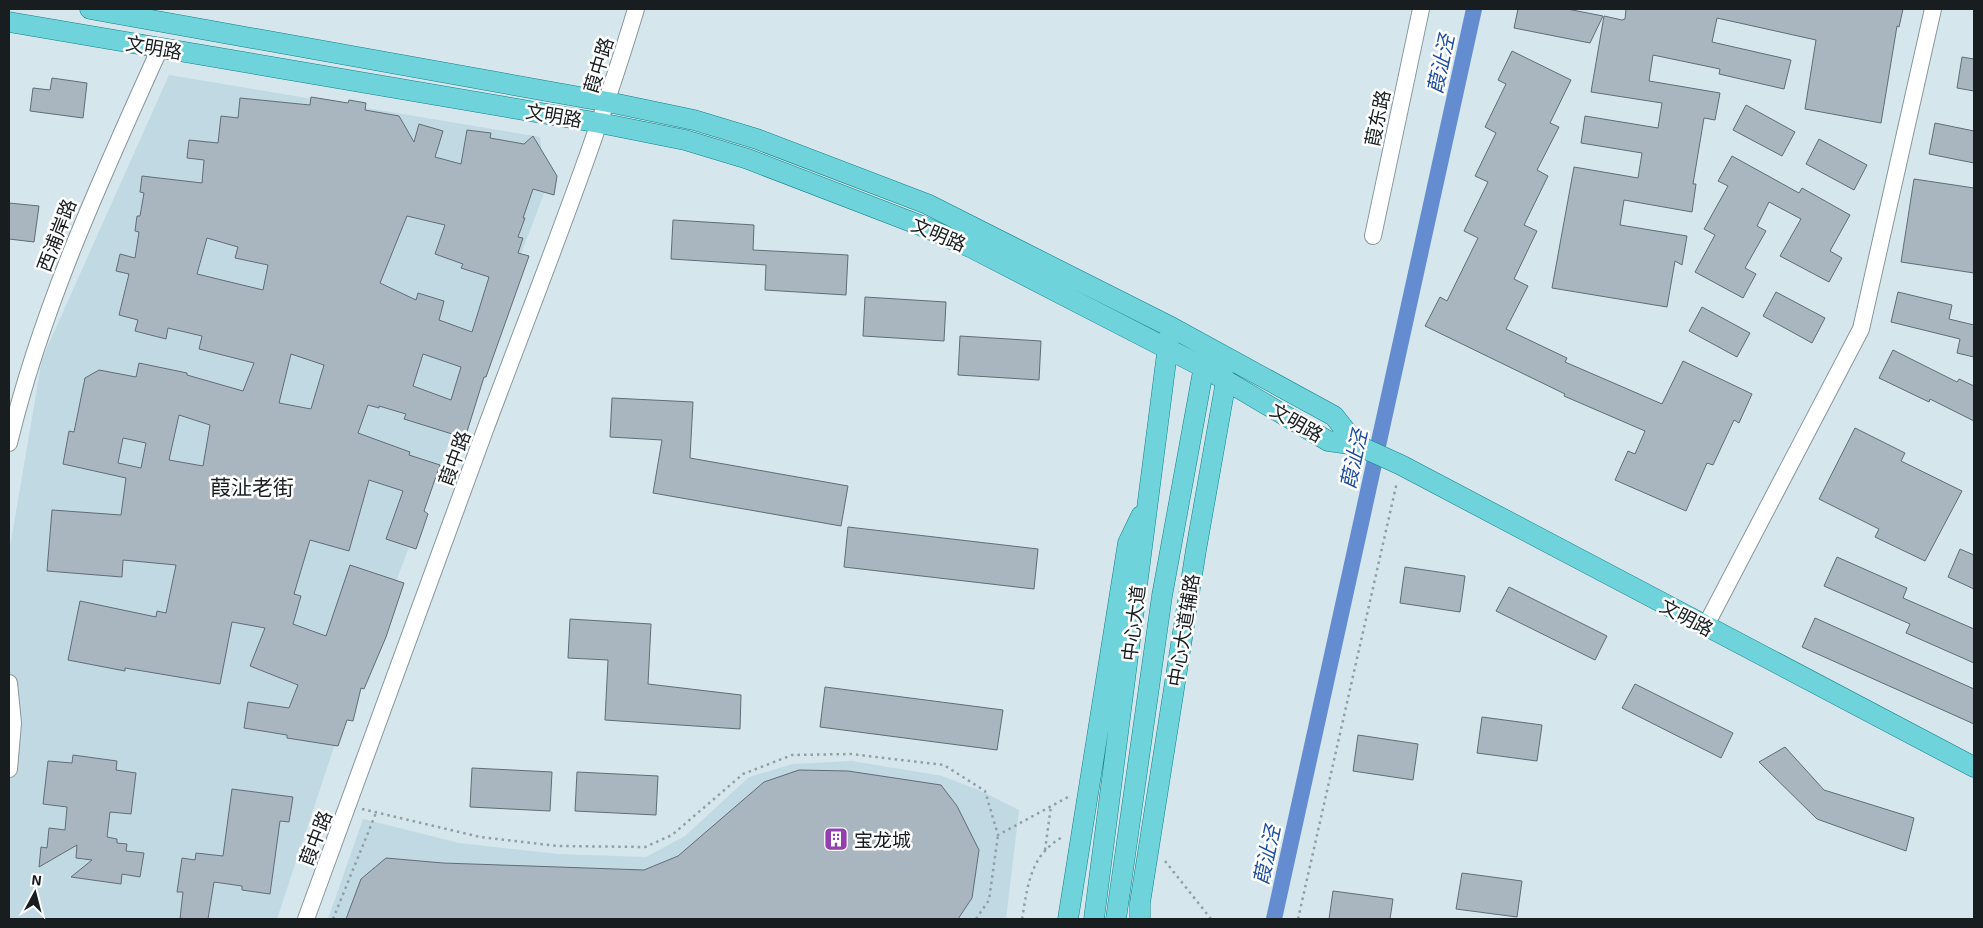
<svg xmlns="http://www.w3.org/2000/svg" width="1983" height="928" font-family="'Exo 2','Noto Sans SC',sans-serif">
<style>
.built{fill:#c1d9e3}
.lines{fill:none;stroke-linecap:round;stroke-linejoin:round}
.canal{stroke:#648dd1;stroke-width:16}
.building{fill:#a9b6c0;stroke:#616d76;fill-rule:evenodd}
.minor-casing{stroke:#87979d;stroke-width:18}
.major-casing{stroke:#118189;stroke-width:21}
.path{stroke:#929fa4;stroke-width:2.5;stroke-dasharray:2.5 4;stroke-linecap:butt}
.minor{stroke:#fff;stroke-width:16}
.major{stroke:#6ed3da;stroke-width:20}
.labels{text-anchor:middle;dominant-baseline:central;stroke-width:5;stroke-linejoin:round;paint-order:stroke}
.street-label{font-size:19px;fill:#181e20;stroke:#fff}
.poi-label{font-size:19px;fill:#181e20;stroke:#fff;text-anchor:start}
.water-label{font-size:20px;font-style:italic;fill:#1d4e9f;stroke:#fff}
.quarter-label{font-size:21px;fill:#181e20;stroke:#fff}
</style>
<rect width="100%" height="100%" fill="#d5e6ed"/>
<!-- built -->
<path class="built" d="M169 75 540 137 543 164 550 178 343 720 277 919H9V553L42 359Z
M852 761 942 776 981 791 1019 810 1006 919H328L363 819 459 843 558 854 646 857 685 836 749 777 793 764Z"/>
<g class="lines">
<!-- canal -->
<path class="canal" d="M1274 919 1474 9"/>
</g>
<!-- building -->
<path class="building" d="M1518 9H1567L1603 16 1590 43 1514 28Z
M1626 9H1903L1899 27 1897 26 1881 123 1805 109 1816 40 1717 18 1712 42 1791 60 1784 89 1719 74 1720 69 1653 55 1649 81 1720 93 1715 120 1704 118 1693 184H1696L1692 212 1624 200 1620 225 1687 236 1682 265 1675 261 1667 307 1552 288 1574 167 1638 178 1642 153 1581 143 1585 116 1658 128 1662 103 1591 92 1604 16 1622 20 1625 19Z
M1512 51 1571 80 1550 123 1559 127 1537 170 1548 176 1524 225 1537 231 1514 279 1528 286 1506 329 1567 358 1565 362 1662 404 1683 361 1752 394 1739 423 1734 420 1713 465 1707 463 1686 511 1615 480 1628 451 1635 454 1645 431 1564 396 1565 394 1425 326 1440 297 1447 301 1478 238 1464 231 1488 182 1475 176 1496 133 1485 127 1506 84 1498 80Z
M1962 57 1974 59V91L1957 88Z
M52 78 87 83 83 118 30 111 33 88 50 90Z
M311 97 348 103 349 100 366 103 365 110 399 116 414 142 419 124 443 131 435 157 461 164 467 130 491 133 490 138 524 144 533 136 557 176 554 195 533 189 523 218H525L518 237 523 238 518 253 529 256 486 377H484L465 438 404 419 406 414 379 406V408L368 405 358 433 410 452 409 455 440 465 424 511 428 514 416 549 386 539 403 491 369 480 349 551 310 540 294 594 301 596 293 624 326 636 350 565 404 583 386 637 364 689 361 688 353 721 347 720 338 746 287 738V735L244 728 248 702 289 708 298 685 250 666 265 628 232 622 220 684 125 668V671L68 660 80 601 156 617 157 611 166 613 176 565 123 560 122 577 47 571 52 510 121 515 126 478 63 464 69 431 74 432 85 378 99 370 136 377 139 363 187 373V375L243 391 254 363 199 349 202 336 168 328 166 339 135 331 138 320 119 315 129 274 116 271 120 254 135 258 139 232 135 231 137 216H140L144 193 140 192 142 176 202 183 204 160 187 158 189 140 218 143 221 116 238 118 240 98 310 105ZM407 216 445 225 435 254 463 264 461 268 489 277 472 332 439 320 444 301 418 293 416 300 380 283ZM207 238 238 247 235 258 268 265 263 290 197 274ZM291 354 324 365 311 409 279 403ZM423 354 461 367 451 400 413 386ZM179 415 210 425 203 466 169 460ZM123 438 146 443 141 468 118 463Z
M1746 105 1795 132 1782 156 1733 130Z
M1935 123 1974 131V163L1929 154Z
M1819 139 1867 165 1854 190 1806 164Z
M1732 156 1799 193 1802 188 1850 215 1830 251 1842 258 1829 282 1780 256 1801 219 1769 202 1757 226 1766 231 1745 268 1756 274 1743 298 1695 272 1715 235 1704 229 1728 186 1718 181Z
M1914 179 1974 188V273L1901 262Z
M9 203 39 206 34 242 9 239Z
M673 220 754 225 753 250 848 255 846 295 765 290 766 265 671 259Z
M1776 292 1825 318 1812 343 1763 316Z
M1898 292 1952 305 1949 319 1974 325V357L1957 353 1960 339 1891 322Z
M865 297 946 302 944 341 863 336Z
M1702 307 1750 333 1737 357 1689 331Z
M960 336 1041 341 1039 380 958 375Z
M1893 350 1957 382 1959 379 1974 386V421L1930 399 1929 402 1879 378Z
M612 398 693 402 690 458 848 486 841 526 653 493 662 440 610 437Z
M1855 428 1905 453 1901 461 1962 491 1925 561 1875 537 1879 529 1819 499Z
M848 527 1038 549 1034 589 844 567Z
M1960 549 1974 555V589L1948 577Z
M1837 557 1907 588 1903 598 1974 629V663L1906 633 1910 624 1824 586Z
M1405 567 1465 576 1460 612 1400 603Z
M1509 587 1607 636 1595 660 1496 611Z
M1815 618 1974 689V724L1802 647Z
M570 619 651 624 648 684 741 695 740 729 605 720 608 660 568 658Z
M1635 684 1733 733 1721 758 1622 708Z
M825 687 1003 710 997 750 820 727Z
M1482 717 1542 725 1537 761 1477 753Z
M1358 735 1418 744 1413 780 1353 771Z
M1785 747 1824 790 1914 818 1906 851 1817 819 1759 762Z
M73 755 117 761 116 770 136 773 131 814 110 812 107 837 117 839V843L127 844 126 851 144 853 140 877 122 874 121 884 71 877 92 860 76 858 77 845 39 867 41 847 47 848 49 828 65 830 67 807 43 804 48 761 72 763Z
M472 768 552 772 550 811 470 807Z
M799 770 848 771 941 785 957 806 979 850 972 898 958 919H346L361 879 386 858 443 863 644 870 678 856 764 782Z
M577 772 658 776 656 815 575 811Z
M232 789 293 797 289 822 280 821 270 894 242 890V886L214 882 208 919H180L183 892H177L182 858 195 860 196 853 223 856Z
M1462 873 1522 881 1517 917 1456 909Z
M1333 891 1393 899 1390 919H1329Z"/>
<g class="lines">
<!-- minor casing -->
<g class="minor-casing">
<path id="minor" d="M1373 236 1421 9
M9 443C42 306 102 177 160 48
M1705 627 1861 329 1933 9
M9 683 13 723 9 769
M306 919C366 757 424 593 485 430 537 291 593 152 636 9"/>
</g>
<!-- major casing -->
<g class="major-casing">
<path id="major" d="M90 9 608 102 694 120 757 139 927 204 1171 327 1334 416 1357 445
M9 22 600 123 685 140 748 159 922 226 972 248 1203 367 1328 441 1357 445 1401 465 1974 767
M1068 919 1128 543 1141 516
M1094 919 1169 338
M1116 919 1162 596 1206 355
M1140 919V903L1196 550 1226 381 1220 370"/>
</g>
<!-- path -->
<path class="path" d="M362 809 480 837 558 846 645 847 672 835 743 774 792 755 851 754 944 765 985 791 998 835 1070 796
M1045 850 1051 806
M1165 861 1211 919
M333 919 376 813
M976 919 989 900 998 835
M1022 919C1028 884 1030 855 1064 836
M1298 919 1397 482"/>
<!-- minor -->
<use href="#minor" class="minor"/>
<!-- major -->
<use href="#major" class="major"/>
</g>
<!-- icons -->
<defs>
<g id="building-square" transform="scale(1.25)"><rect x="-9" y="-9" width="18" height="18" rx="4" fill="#9240af" stroke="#fff"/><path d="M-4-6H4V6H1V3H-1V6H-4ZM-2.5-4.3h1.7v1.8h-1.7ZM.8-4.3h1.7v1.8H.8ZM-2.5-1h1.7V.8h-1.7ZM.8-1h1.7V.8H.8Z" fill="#fff"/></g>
</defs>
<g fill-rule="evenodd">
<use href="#building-square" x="836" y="839"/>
</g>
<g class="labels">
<!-- street labels -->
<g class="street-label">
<text transform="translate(154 47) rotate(10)">文明路</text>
<text transform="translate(598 65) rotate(-73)">葭中路</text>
<text transform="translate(554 115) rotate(10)">文明路</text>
<text transform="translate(1377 118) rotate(-78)">葭东路</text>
<text transform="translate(939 234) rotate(23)">文明路</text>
<text transform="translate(56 235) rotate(-69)">西浦岸路</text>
<text transform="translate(1297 422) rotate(30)">文明路</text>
<text transform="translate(454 458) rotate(-70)">葭中路</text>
<text transform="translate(1687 617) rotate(28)">文明路</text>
<text transform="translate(1133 623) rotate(-83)">中心大道</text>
<text transform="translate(1183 630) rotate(-81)">中心大道辅路</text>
<text transform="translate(315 838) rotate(-69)">葭中路</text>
</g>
<!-- poi labels -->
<g class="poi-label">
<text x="854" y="839">宝龙城</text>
</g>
<!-- water labels -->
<g class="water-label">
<text transform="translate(1440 64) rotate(-78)">葭沚泾</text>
<text transform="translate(1353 459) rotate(-78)">葭沚泾</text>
<text transform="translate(1266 855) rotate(-78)">葭沚泾</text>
</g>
<!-- quarter labels -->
<g class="quarter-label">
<text x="252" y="486">葭沚老街</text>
</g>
</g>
<!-- border -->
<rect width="1983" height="928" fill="none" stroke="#181e20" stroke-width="20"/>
<!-- north arrow -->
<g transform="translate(35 893) rotate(7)" stroke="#ffffff" stroke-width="4" paint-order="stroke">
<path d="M0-4L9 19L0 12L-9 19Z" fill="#181e20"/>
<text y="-8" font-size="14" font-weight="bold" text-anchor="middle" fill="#181e20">N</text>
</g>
</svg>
